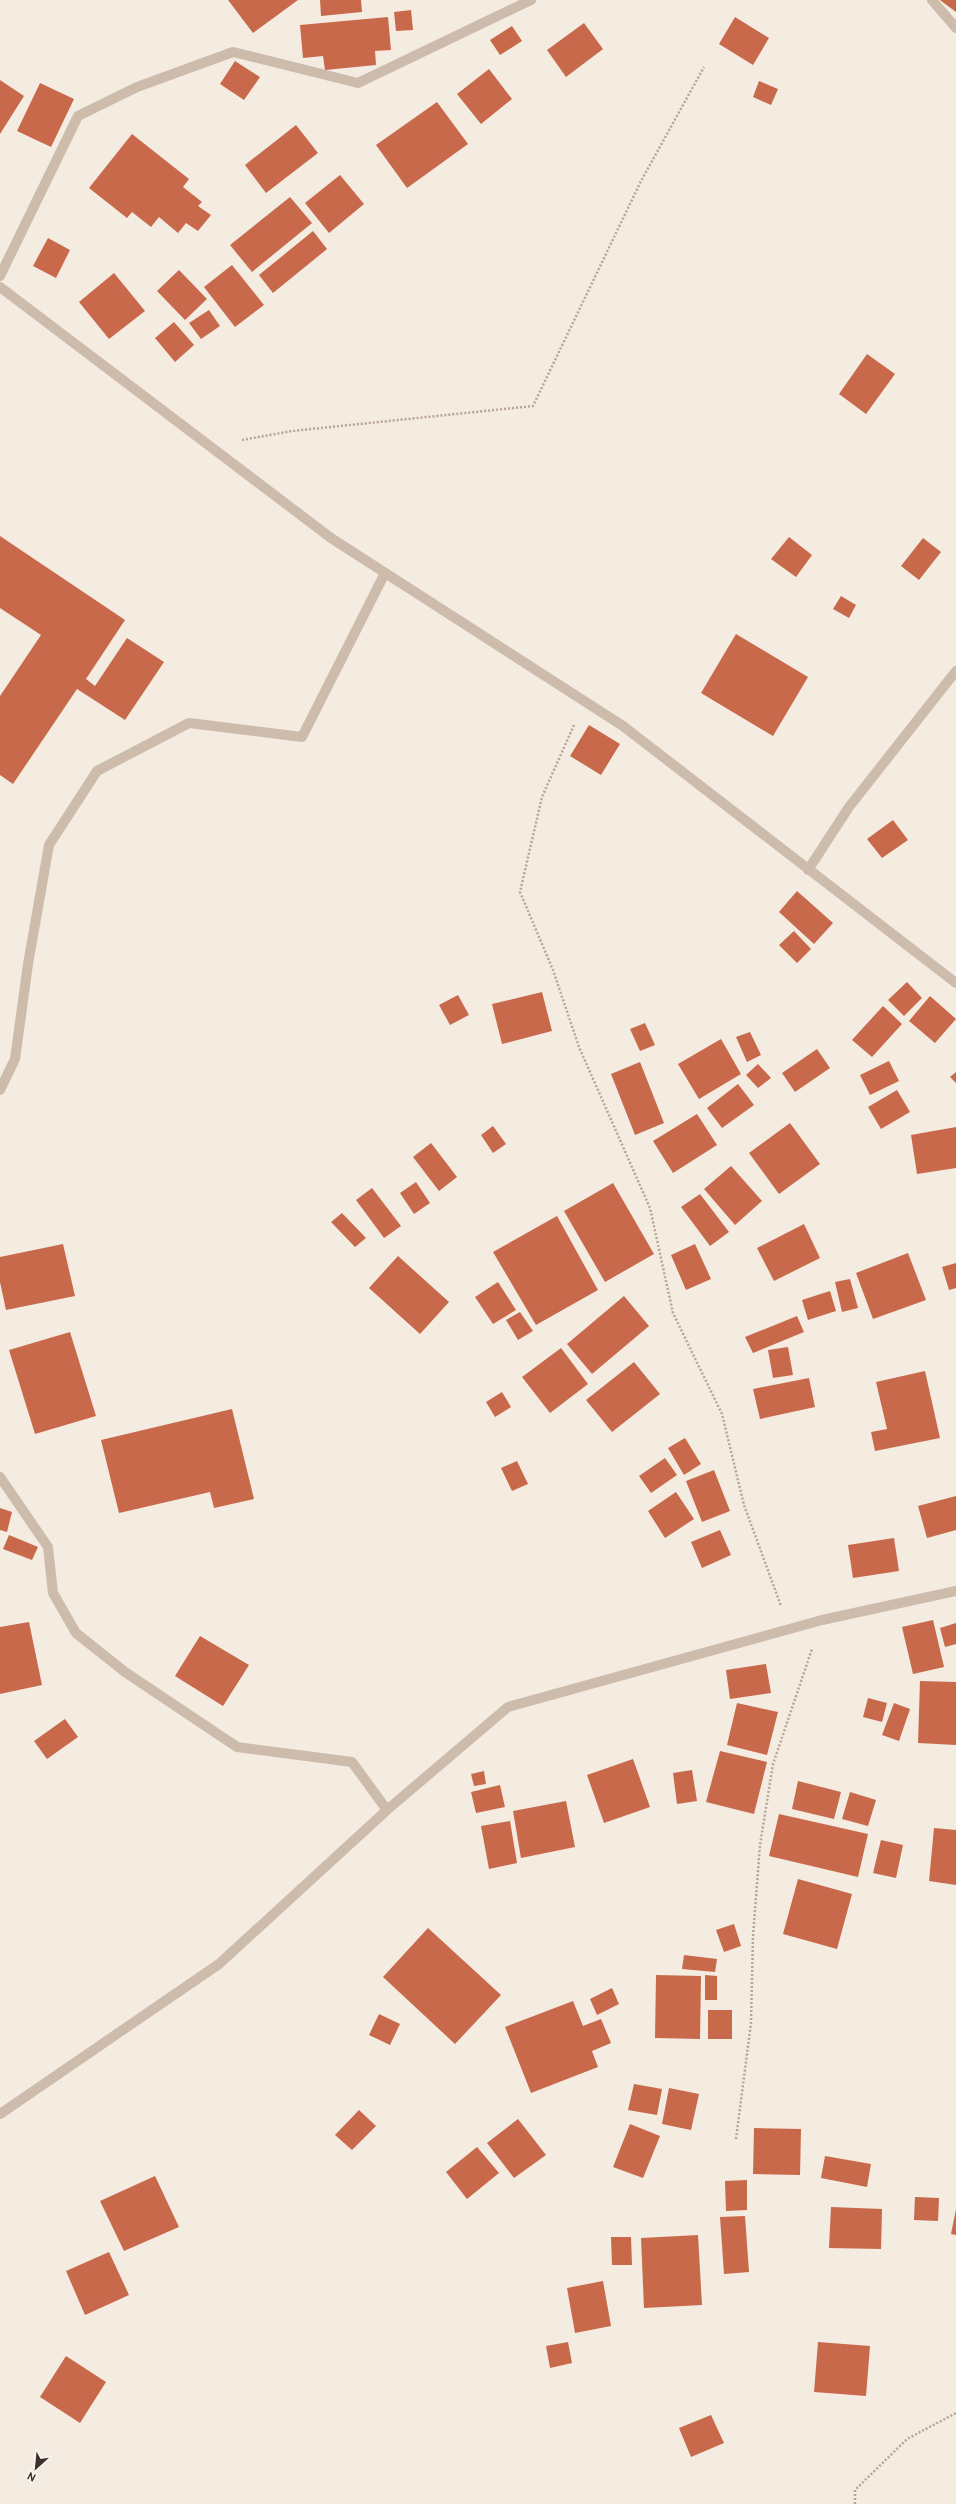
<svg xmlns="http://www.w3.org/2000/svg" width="956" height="2504" font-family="Overpass,sans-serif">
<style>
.building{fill:#c8694b}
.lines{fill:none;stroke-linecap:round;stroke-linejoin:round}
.path{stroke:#b9a596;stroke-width:2.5;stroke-dasharray:2 2;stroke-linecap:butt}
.minor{stroke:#cdbbac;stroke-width:10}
</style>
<rect width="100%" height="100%" fill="#f4ebe1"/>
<!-- building -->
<path class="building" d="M228 0H298L253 33Z
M320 0H361L362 12 321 16Z
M940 0H956V12Z
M411 10 413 30 396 31 394 12Z
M388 17 391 50 375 51 376 65 325 70 323 56 303 58 300 25Z
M735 17 769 38 753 65 719 44Z
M584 23 603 49 566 77 547 50Z
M512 26 522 41 500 55 490 40Z
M235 61 260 77 244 100 220 84Z
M489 69 512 99 481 124 457 94Z
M0 80 24 96 0 134Z
M759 81 778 89 771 105 753 97Z
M40 83 74 99 51 147 17 131Z
M437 102 468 144 407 188 376 145Z
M296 125 318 153 266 193 245 165Z
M132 134 189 179 183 187 202 202 198 206 211 215 198 231 186 223 178 233 159 217 151 227 132 212 127 218 89 188Z
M340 175 364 204 329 233 305 203Z
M290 197 312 223 252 272 230 245Z
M313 231 327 249 273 293 259 275Z
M48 238 70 250 56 278 33 266Z
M232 265 264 305 235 327 204 287Z
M179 270 207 299 185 320 157 291Z
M114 273 145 311 109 339 79 302Z
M209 310 220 326 201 339 189 323Z
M174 322 194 345 175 362 155 338Z
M867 354 895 374 866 414 839 394Z
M0 536 125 620 86 679 95 686 127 638 164 662 125 720 77 689 13 784 0 775V696L41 635 0 608Z
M789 537 812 555 796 577 771 559Z
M923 538 941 552 919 580 901 566Z
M841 596 856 605 849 618 833 609Z
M736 634 808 677 773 736 701 693Z
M589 725 620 744 601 775 570 756Z
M893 820 908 840 882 858 867 839Z
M797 891 833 923 814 944 779 912Z
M794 931 811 949 797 963 779 945Z
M907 982 922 998 904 1016 888 1000Z
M542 992 552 1031 502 1044 492 1004Z
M458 995 469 1015 450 1025 439 1005Z
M930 996 956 1019 935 1043 909 1021Z
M883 1006 902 1024 872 1057 852 1040Z
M645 1023 655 1045 640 1051 630 1029Z
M750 1032 761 1055 747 1062 736 1037Z
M721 1039 741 1074 699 1099 678 1064Z
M817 1049 830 1068 795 1092 782 1073Z
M889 1061 899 1081 870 1095 860 1075Z
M640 1062 664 1123 635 1135 611 1074Z
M758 1064 771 1078 758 1088 746 1075Z
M956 1072V1083L950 1077Z
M738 1084 754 1105 722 1128 707 1108Z
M897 1090 910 1112 881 1129 868 1107Z
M697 1114 717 1145 673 1173 653 1141Z
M790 1123 820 1164 779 1194 749 1153Z
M493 1126 506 1144 493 1153 481 1135Z
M956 1127V1168L917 1174 911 1135Z
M431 1143 457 1177 439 1191 413 1157Z
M731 1166 762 1201 735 1225 704 1189Z
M416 1182 430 1203 414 1214 400 1193Z
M613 1183 654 1254 605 1282 564 1211Z
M372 1188 401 1226 384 1238 356 1200Z
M700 1194 729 1232 710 1246 681 1207Z
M342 1213 366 1238 355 1247 331 1222Z
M557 1216 598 1290 536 1325 493 1252Z
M804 1224 820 1258 774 1281 757 1248Z
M63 1244 75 1296 6 1310 0 1282V1257Z
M695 1244 711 1279 686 1290 671 1255Z
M908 1253 926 1300 873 1319 856 1273Z
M398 1256 449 1302 420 1334 369 1288Z
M956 1263V1288L949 1290 942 1267Z
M850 1279 858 1308 842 1312 835 1282Z
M498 1282 516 1310 493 1324 475 1297Z
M830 1291 836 1311 808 1320 802 1300Z
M624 1296 649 1326 592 1374 567 1344Z
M520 1312 533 1331 518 1340 506 1320Z
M797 1316 804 1332 753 1353 745 1337Z
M70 1332 96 1416 35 1434 9 1350Z
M788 1347 793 1375 773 1378 768 1350Z
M561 1348 588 1384 550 1413 522 1377Z
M634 1362 660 1394 612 1432 586 1400Z
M925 1371 940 1438 875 1451 871 1432 887 1429 876 1382Z
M809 1378 815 1407 760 1419 753 1389Z
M502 1392 511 1407 495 1417 486 1402Z
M232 1409 254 1499 214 1508 210 1492 119 1513 101 1440Z
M685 1438 701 1464 684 1475 668 1448Z
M665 1458 677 1475 651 1493 639 1476Z
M517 1461 528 1484 512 1491 501 1468Z
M714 1470 730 1511 702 1522 686 1481Z
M676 1492 694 1519 665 1538 648 1511Z
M956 1496V1530L927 1538 918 1506Z
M0 1508 12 1512 7 1532 0 1530Z
M720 1530 731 1555 702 1568 691 1542Z
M9 1535 38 1547 32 1560 3 1549Z
M894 1538 899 1571 853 1578 848 1545Z
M933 1620 944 1667 913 1674 902 1627Z
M29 1622 42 1685 0 1694V1627Z
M956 1623V1644L945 1647 940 1628Z
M200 1636 249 1665 223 1706 175 1676Z
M766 1664 771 1693 730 1699 726 1670Z
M920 1681 956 1682V1745L918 1743Z
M868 1698 887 1703 882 1722 863 1717Z
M737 1703 778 1712 767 1755 727 1745Z
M894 1703 910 1709 899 1741 882 1735Z
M65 1719 78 1737 47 1759 34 1741Z
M720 1751 767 1762 754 1814 706 1802Z
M633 1759 650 1807 604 1823 587 1775Z
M692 1770 697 1801 677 1804 673 1773Z
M484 1771 486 1784 474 1786 471 1774Z
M798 1781 841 1792 834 1819 792 1809Z
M500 1785 505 1807 476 1813 471 1792Z
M850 1792 876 1800 868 1826 842 1819Z
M566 1801 575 1847 521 1858 513 1811Z
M779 1814 868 1834 858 1877 769 1856Z
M510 1821 517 1863 489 1869 481 1826Z
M934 1828 956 1830V1885L929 1881Z
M881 1840 903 1845 896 1878 873 1873Z
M798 1879 852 1894 837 1949 783 1934Z
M734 1924 741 1946 724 1952 716 1930Z
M428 1928 501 1995 455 2044 383 1977Z
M684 1955 717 1959 715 1972 682 1969Z
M656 1975 701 1976 700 2039 655 2038Z
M705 1975 717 1976V2000H705Z
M612 1988 619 2004 597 2015 590 1999Z
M573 2001 583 2026 601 2019 611 2043 592 2051 598 2067 531 2093 505 2027Z
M708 2010H732V2039H708Z
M379 2014 400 2024 390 2045 369 2035Z
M634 2084 662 2089 657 2115 628 2110Z
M669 2088 699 2094 691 2130 662 2124Z
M359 2110 376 2126 352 2150 335 2135Z
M518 2119 546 2155 514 2178 487 2143Z
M630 2124 660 2136 643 2178 613 2167Z
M754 2128 801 2129 800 2175 753 2174Z
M477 2147 499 2173 467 2199 446 2172Z
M825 2156 871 2164 867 2187 821 2178Z
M155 2176 179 2227 124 2251 100 2201Z
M747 2180V2210L726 2211 725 2181Z
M915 2197 939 2198 938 2221 914 2220Z
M831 2207 882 2209 881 2249 829 2248Z
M956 2209V2235L951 2234Z
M745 2216 749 2272 724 2274 720 2217Z
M698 2235 702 2305 644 2308 641 2238Z
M611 2237H631L632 2265H612Z
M109 2252 129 2295 85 2315 66 2271Z
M603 2281 611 2326 575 2333 567 2288Z
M568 2342 572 2363 550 2368 546 2346Z
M818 2342 870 2346 866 2396 814 2392Z
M66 2356 106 2382 80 2423 40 2397Z
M711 2415 724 2443 691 2457 679 2428Z"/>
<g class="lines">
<!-- path -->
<path class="path" d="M242 440 292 431 533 406 641 181 704 67
M574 725 542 797 520 892 553 970 579 1047 650 1208 673 1313 722 1414 744 1505 781 1606
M736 2139 751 2023 753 1936 760 1845 773 1764 812 1649
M855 2504V2490L907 2439 956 2413"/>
<!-- minor -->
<path class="minor" d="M932 0 956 28
M0 276 78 116 137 87 233 52 358 83 531 0
M0 287 331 538 623 726 956 983
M808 870 849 807 956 671
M0 1090 15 1059 28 964 49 845 97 771 189 723 302 737 385 573
M0 1477 48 1547 53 1593 76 1633 125 1672 237 1747 352 1762 387 1810
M0 2114 219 1964 387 1810 508 1707 822 1620 956 1591"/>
</g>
<!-- north arrow -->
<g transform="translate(36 2468) rotate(207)" stroke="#fbf5ee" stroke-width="3" paint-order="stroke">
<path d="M0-3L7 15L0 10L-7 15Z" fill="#3b302b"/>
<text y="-6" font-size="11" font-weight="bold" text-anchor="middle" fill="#3b302b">N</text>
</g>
</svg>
